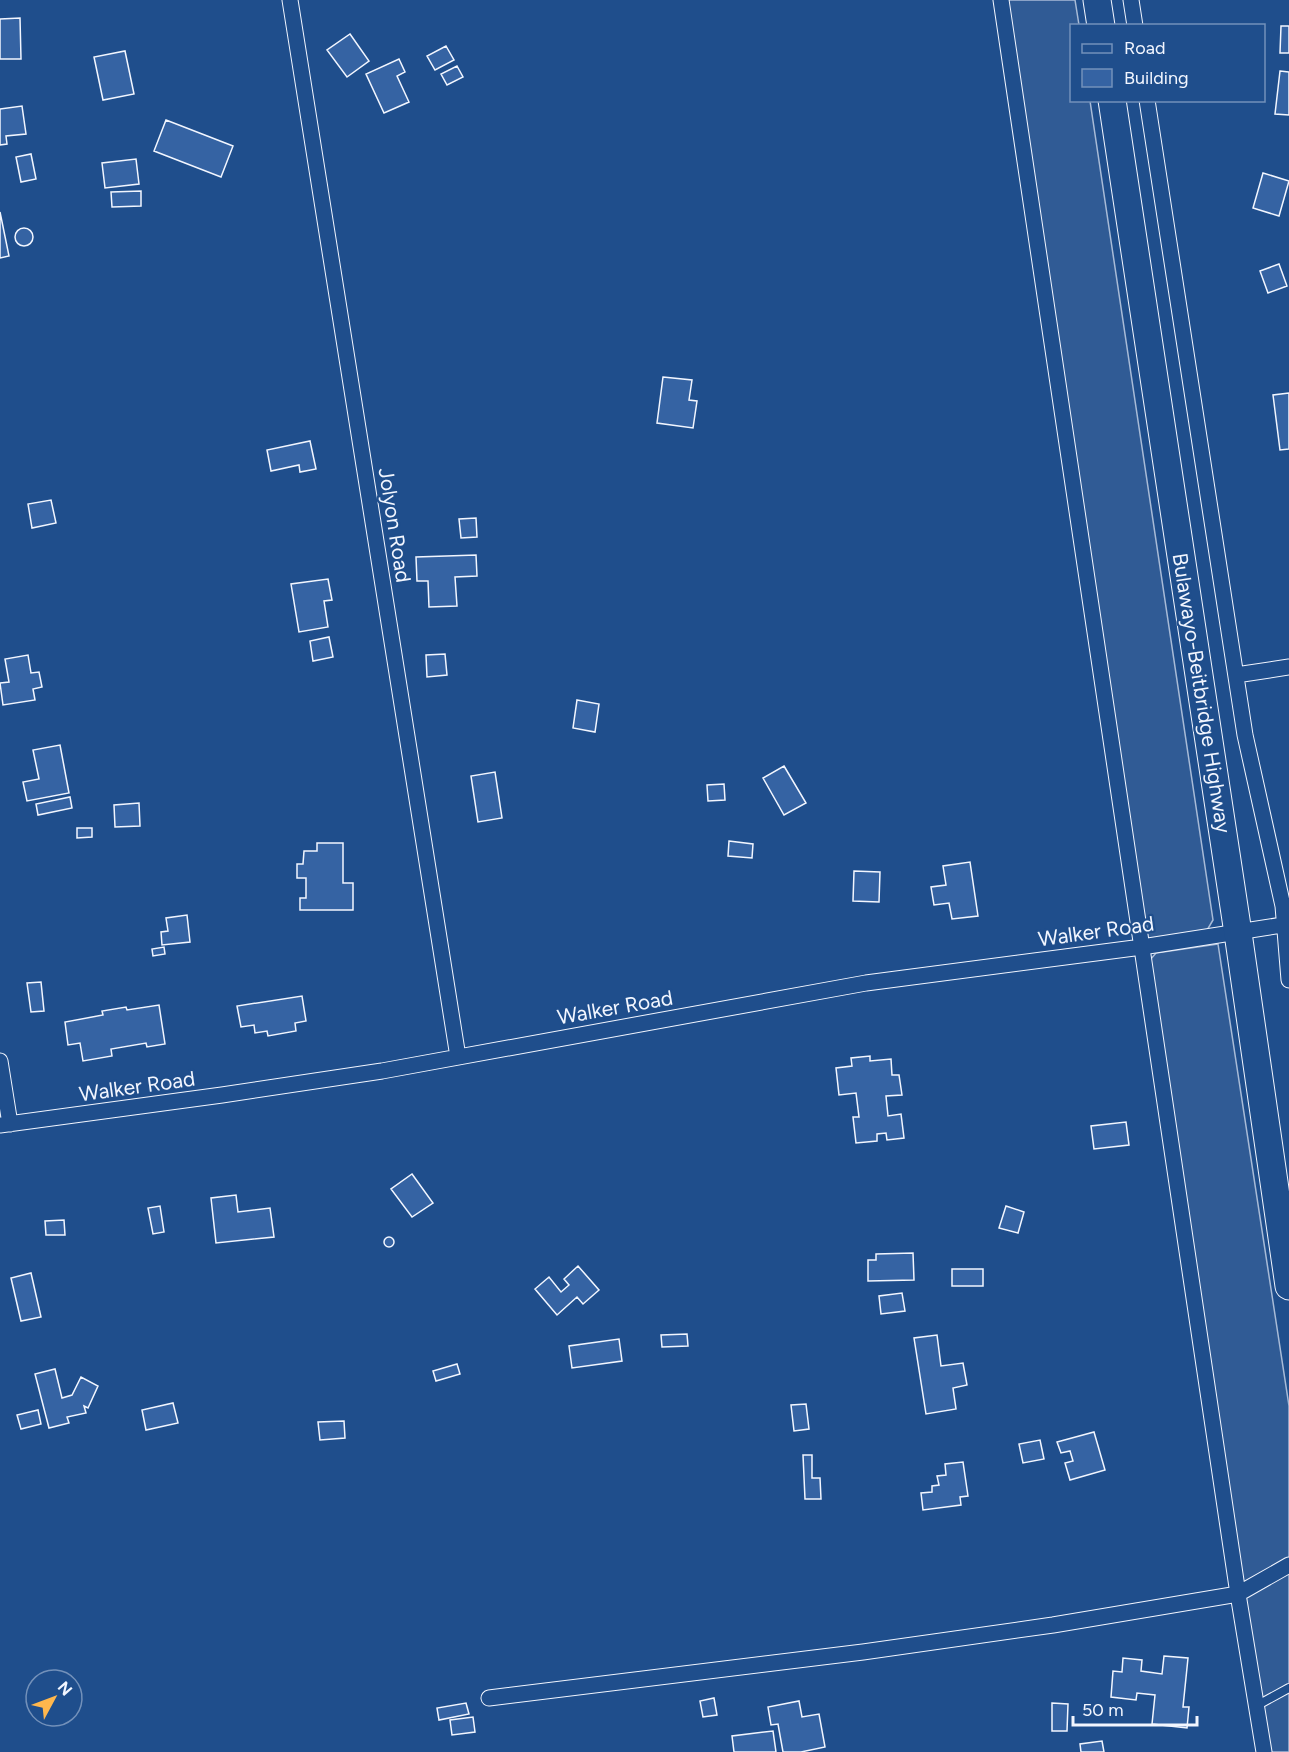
<svg xmlns="http://www.w3.org/2000/svg" width="1289" height="1752" font-family="Figtree,sans-serif">
<style>
.built{fill:#305b95;stroke:#a8bbd7;stroke-width:1.5}
.building{fill:#3563a3;stroke:#f2f6ff;stroke-width:1.5}
.lines{fill:none;stroke-linecap:round;stroke-linejoin:round}
.lane-casing{stroke:#f2f6ff;stroke-width:10}
.street-casing{stroke:#f2f6ff;stroke-width:17}
.highway-casing{stroke:#f2f6ff;stroke-width:29}
.lane{stroke:#1f4e8c;stroke-width:8}
.street{stroke:#1f4e8c;stroke-width:15}
.highway{stroke:#1f4e8c;stroke-width:27}
.labels{text-anchor:middle;dominant-baseline:central;stroke-width:4.5;stroke-linejoin:round;paint-order:stroke}
.street-label{font-size:21px;fill:#f2f6ff;stroke:#1f4e8c}
</style>
<rect width="100%" height="100%" fill="#1f4e8c"/>
<!-- built -->
<path class="built" d="M1006 0H1075L1079 25 1072 26V100L1090 101 1213 920 1206 932 1145 942Z
M1218 944 1289 1406V1752H1270L1242 1584 1150 960 1156 953Z"/>
<!-- building -->
<path class="building" d="M20 18 21 59H0V19Z
M1281 26H1289V53H1280Z
M350 34 369 61 347 77 327 50Z
M446 46 454 60 435 70 427 56Z
M125 51 134 94 103 100 94 57Z
M399 59 405 72 397 76 409 102 384 113 366 74Z
M457 66 463 77 447 85 441 74Z
M1280 71 1289 72V115L1275 114Z
M22 106 26 134 6 136 7 144 0 145V109Z
M166 120 233 146 221 177 154 151Z
M31 154 36 179 21 182 16 157Z
M136 159 139 184 105 188 102 163Z
M1263 173 1289 181 1279 216 1253 208Z
M141 191V206L112 207 111 192Z
M0 212 9 256 0 258Z
M15 237a9 9 0 1 1 18 0a9 9 0 1 1-18 0Z
M1279 264 1287 286 1268 293 1260 271Z
M663 377 692 380 689 400 697 401 693 428 657 423Z
M1289 393V449L1280 450 1273 395Z
M310 441 316 469 300 472 299 465 271 471 267 450Z
M51 500 56 523 32 528 28 504Z
M476 518 477 537 461 538 459 519Z
M476 555 477 576 455 577 457 606 429 607 428 581H417L416 557Z
M328 579 332 600 324 601 328 627 299 632 291 584Z
M329 637 333 657 313 661 310 641Z
M445 654 447 675 427 677 426 655Z
M28 655 31 673 39 672 42 687 33 689 35 700 3 705 0 683 9 682 5 659Z
M577 700 599 704 595 732 573 728Z
M60 745 69 793 27 801 23 782 39 779 33 750Z
M784 766 806 803 784 815 763 778Z
M495 772 502 818 478 822 471 776Z
M724 784 725 800 708 801 707 785Z
M70 797 72 808 38 815 36 804Z
M139 803 140 826 115 827 114 805Z
M77 828H92V837L77 838Z
M729 841 753 844 752 858 728 856Z
M317 843H343V883H353V910H300V898H306V878H297V864H303L304 851H317Z
M970 862 978 916 952 919 949 903 934 905 931 887 946 885 943 866Z
M854 871 880 872 879 902 853 901Z
M187 915 190 942 162 945 161 932 168 931 166 918Z
M164 947 165 954 153 956 152 949Z
M41 982 44 1011 31 1012 27 983Z
M302 996 306 1021 295 1023 296 1031 268 1036 267 1031 255 1033 254 1025 241 1027 237 1006Z
M159 1005 165 1044 147 1047 146 1043 111 1049 112 1056 83 1061 80 1043 68 1045 65 1022 103 1015 102 1011 126 1007 127 1010Z
M870 1056V1061L891 1059 892 1075H899L902 1095 886 1096 888 1116 901 1114 904 1138 887 1140 886 1133 877 1134V1141L856 1143 853 1117H859L856 1093 839 1095 836 1068 852 1066 851 1058Z
M1126 1122 1129 1145 1094 1149 1091 1126Z
M412 1174 433 1203 412 1217 391 1189Z
M236 1195 238 1212 270 1208 274 1237 216 1243 211 1198Z
M160 1206 164 1232 153 1234 148 1208Z
M1006 1206 1024 1212 1018 1233 999 1228Z
M64 1220 65 1235H46L45 1221Z
M384 1242a5 5 0 1 1 10 0a5 5 0 1 1-10 0Z
M913 1253 914 1280 868 1281V1260H876V1254Z
M578 1266 599 1290 583 1304 577 1297 557 1315 535 1289 549 1277 561 1292 569 1285 564 1279Z
M952 1269H983V1286H952Z
M31 1273 41 1317 21 1321 11 1278Z
M902 1293 905 1311 881 1314 879 1296Z
M687 1334 688 1346 662 1347 661 1335Z
M937 1335 941 1366 963 1363 967 1385 953 1388 956 1409 926 1414 914 1338Z
M619 1339 622 1361 572 1368 569 1346Z
M457 1364 460 1374 436 1381 433 1371Z
M55 1369 62 1398 72 1395 81 1377 98 1386 88 1408 84 1406 86 1413 67 1417 69 1423 49 1428 35 1374Z
M173 1403 178 1423 146 1430 142 1410Z
M806 1404 809 1429 794 1431 791 1405Z
M38 1410 41 1424 21 1429 17 1415Z
M344 1421 345 1438 320 1440 318 1422Z
M1094 1432 1105 1470 1070 1480 1065 1463 1073 1461 1070 1451 1061 1453 1057 1442Z
M1040 1440 1044 1459 1023 1463 1019 1444Z
M803 1455H812V1478H820L821 1499H805Z
M963 1462 968 1496 960 1497 961 1505 923 1510 921 1493 932 1492V1486L939 1485 937 1476 946 1475 945 1464Z
M1164 1656 1188 1658 1183 1707H1189L1187 1728 1152 1724 1155 1695 1137 1693 1136 1700 1111 1697 1113 1671 1122 1672 1123 1658 1142 1660 1141 1671 1162 1674Z
M714 1698 717 1715 703 1717 700 1701Z
M799 1701 802 1717 819 1714 825 1747 801 1752H783L778 1724 771 1725 768 1707Z
M466 1703 469 1714 439 1720 437 1708Z
M1052 1703 1068 1704 1067 1731H1052Z
M473 1717 475 1732 452 1735 450 1720Z
M773 1731 776 1752H734L732 1736Z
M1102 1741 1104 1752H1081L1080 1744Z"/>
<g class="lines">
<!-- lane casing -->
<g class="lane-casing">
<path id="lane" d="M1256 1706 1289 1688"/>
</g>
<!-- street casing -->
<g class="street-casing">
<path id="street" d="M290 0 458 1057
M1001 0 1238 1594 1264 1752
M1131 0 1135 26
M1147 100 1245 735 1283 906 1289 980
M1236 675 1289 667
M0 1061 10 1124
M0 1125 222 1095 382 1071 866 983 1142 947 1289 924
M489 1698 863 1652 1053 1625 1238 1594 1289 1565"/>
</g>
<!-- highway casing -->
<g class="highway-casing">
<path id="highway" d="M1097 0 1101 26
M1112 100 1238 933 1289 1286"/>
</g>
<!-- lane -->
<use href="#lane" class="lane"/>
<!-- street -->
<use href="#street" class="street"/>
<!-- highway -->
<use href="#highway" class="highway"/>
</g>
<g class="labels">
<!-- street labels -->
<g class="street-label">
<text transform="translate(395 525) rotate(81)">Jolyon Road</text>
<text transform="translate(1202 693) rotate(81)">Bulawayo-Beitbridge Highway</text>
<text transform="translate(1096 931) rotate(-8)">Walker Road</text>
<text transform="translate(615 1007) rotate(-10)">Walker Road</text>
<text transform="translate(137 1086) rotate(-8)">Walker Road</text>
</g>
</g>
<!-- legend -->
<rect x="1070" y="24" width="195" height="78" fill="#1f4e8c" stroke="#7391ba" stroke-width="1.5"/>
<rect x="1082" y="44" width="30" height="9" fill="#1f4e8c" stroke="#7391ba" stroke-width="1.5"/>
<text x="1124" y="54" font-size="18" fill="#f2f6ff">Road</text>
<rect x="1082" y="69" width="30" height="18" fill="#3563a3" stroke="#7391ba" stroke-width="1.5"/>
<text x="1124" y="84" font-size="18" fill="#f2f6ff">Building</text>
<!-- north arrow -->
<g transform="translate(54 1698) rotate(49)"><circle r="28" fill="#1f4e8c" stroke="#7391ba" stroke-width="1.5"/>
<path d="M0-4.5L10 22L0 15L-10 22Z" fill="#ffb74d"/>
<text y="-9" font-size="16" font-weight="bold" text-anchor="middle" fill="#f2f6ff">N</text>
</g>
<!-- scale -->
<path d="M1073 1716v9h124v-9" fill="none" stroke="#f2f6ff" stroke-width="3"/>
<text x="1082" y="1716" font-size="18" fill="#f2f6ff" stroke="#1f4e8c" stroke-width="4.5" paint-order="stroke">50 m</text>
</svg>
